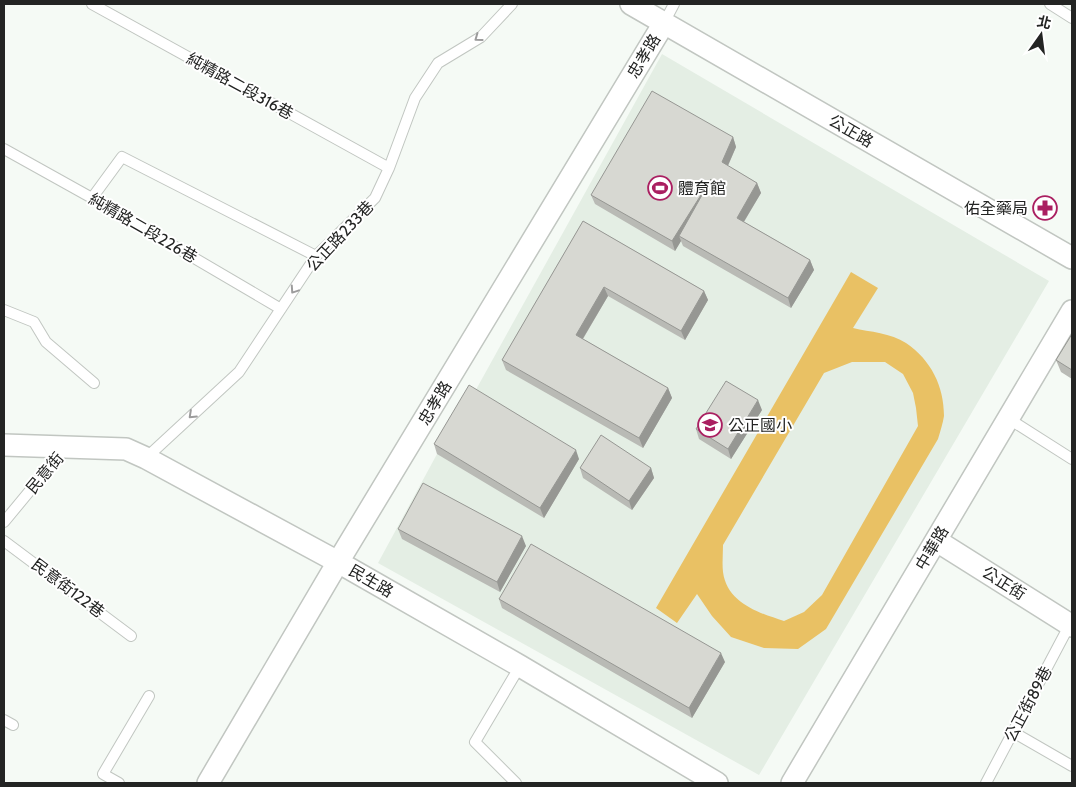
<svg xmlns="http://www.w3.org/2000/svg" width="1076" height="787" font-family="Cabin,'Noto Sans TC',sans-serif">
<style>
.built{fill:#e4eee4}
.garden{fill:#e9c164;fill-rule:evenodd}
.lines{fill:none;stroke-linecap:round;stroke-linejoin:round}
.lane-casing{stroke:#c1c6c1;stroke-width:12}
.street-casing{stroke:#c1c6c1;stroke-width:24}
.lane{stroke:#fff;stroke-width:10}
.street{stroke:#fff;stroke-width:21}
.wall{fill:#b9bab5}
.shaded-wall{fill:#969793}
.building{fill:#d7d8d2;stroke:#969793}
.oneway{stroke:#9c9c9c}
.labels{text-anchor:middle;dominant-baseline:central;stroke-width:4;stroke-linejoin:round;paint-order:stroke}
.street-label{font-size:16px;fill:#232423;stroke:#fff}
.poi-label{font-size:16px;fill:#232423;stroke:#fff;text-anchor:start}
</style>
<rect width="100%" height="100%" fill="#f5faf5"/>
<!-- built -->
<path class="built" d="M662 54 1049 281 759 775 378 563 437 454 473 395Z"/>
<!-- garden -->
<path class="garden" d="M851 272 878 288 853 328C870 332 891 333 906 343 931 360 944 386 944 416 943 423 940 432 938 439L826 629 798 649 764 648 731 637 712 616 697 594 677 623 656 608ZM852 362H885L903 374 913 393 916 408 918 426 822 595 804 612 784 621C759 613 727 603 723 572 722 563 723 554 723 545L824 373Z"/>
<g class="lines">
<!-- lane casing -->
<g class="lane-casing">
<path id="lane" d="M92 4 389 168
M1050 4 1072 18
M664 23 674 4
M4 149 92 198 281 309
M92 198 122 157 316 256
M4 310 34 322 46 342 94 383
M1009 419 1072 459
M146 458 239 372 316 256 375 198 389 168 415 98 438 63 481 37 512 4
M4 522 66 447
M4 541 131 636
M4 720 13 725
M1013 732 1072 766
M119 783 103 774 149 696
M516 783 475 742 520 666
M986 783 1070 624"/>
</g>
<!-- street casing -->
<g class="street-casing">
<path id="street" d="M631 4 1072 258
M4 445 126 449 146 458 338 562 520 666 717 783
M937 541 1072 626
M208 783 338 562 664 23
M792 783 1072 311"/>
</g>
<!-- lane -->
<use href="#lane" class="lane"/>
<!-- street -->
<use href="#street" class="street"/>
</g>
<!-- wall -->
<path class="wall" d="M733 137 736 147 728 166 757 183 761 193 744 222 810 260 814 270 791 308 683 246 681 241 675 251 595 204 591 195Z
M583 221 704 291 708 300 685 340 608 296 583 339 668 388 672 398 643 448 506 370 502 360Z
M1072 334V379L1061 372 1056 360Z
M762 410 731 459 699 439 696 429Z
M434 444 579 459 544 518 437 454Z
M580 468H651L654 478 632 510 583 478Z
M398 529 526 546 500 592 402 539Z
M499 599 725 662 692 718 502 608Z"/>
<!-- shaded-wall -->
<path class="shaded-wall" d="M733 137 736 147 725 172 722 162Z
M711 179 679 236 681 241 675 251 672 241Z
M757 183 761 193 740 228 737 218Z
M810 260 814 270 791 308 788 298Z
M604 287 608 296 579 345 576 335Z
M704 291 708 300 685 340 681 331Z
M668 388 672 398 643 448 639 438Z
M758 400 762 410 731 459 728 449Z
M576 450 579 459 544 518 540 508Z
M651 468 654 478 632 510 629 501Z
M522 536 526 546 500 592 497 582Z
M721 653 725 662 692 718 689 708Z"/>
<!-- building -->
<path class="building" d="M652 91 733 137 722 162 757 183 737 218 810 260 788 298 679 236 711 179 672 241 591 195Z
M583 221 704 291 681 331 604 287 576 335 668 388 639 438 502 360Z
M1072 334V370L1056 360Z
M726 381 758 400 728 449 696 429Z
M469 385 576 450 540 508 434 444Z
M601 435 651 468 629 501 580 468Z
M423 483 522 536 497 582 398 529Z
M531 544 721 653 689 708 499 599Z"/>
<!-- one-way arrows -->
<defs><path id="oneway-chevron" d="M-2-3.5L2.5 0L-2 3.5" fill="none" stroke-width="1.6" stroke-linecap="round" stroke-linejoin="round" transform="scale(1.25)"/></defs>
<g class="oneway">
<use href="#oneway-chevron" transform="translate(478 38) rotate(144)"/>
<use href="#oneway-chevron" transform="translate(294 290) rotate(124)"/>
<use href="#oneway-chevron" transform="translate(192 415) rotate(137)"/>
</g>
<!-- icons -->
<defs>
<g id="stadium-ring" transform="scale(1.25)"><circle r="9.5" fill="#fff" stroke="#aa1f61" stroke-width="1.5"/><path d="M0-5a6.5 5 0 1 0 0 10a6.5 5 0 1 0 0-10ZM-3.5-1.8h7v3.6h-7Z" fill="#aa1f61"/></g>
<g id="pharmacy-ring" transform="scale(1.25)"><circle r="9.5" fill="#fff" stroke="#aa1f61" stroke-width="1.5"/><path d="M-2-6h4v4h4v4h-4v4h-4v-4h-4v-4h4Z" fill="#aa1f61"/></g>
<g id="school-ring" transform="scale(1.25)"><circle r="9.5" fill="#fff" stroke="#aa1f61" stroke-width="1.5"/><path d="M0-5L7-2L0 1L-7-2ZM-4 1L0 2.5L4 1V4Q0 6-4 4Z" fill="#aa1f61"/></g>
</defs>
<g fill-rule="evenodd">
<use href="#stadium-ring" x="660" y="188"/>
<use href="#pharmacy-ring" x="1045" y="208"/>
<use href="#school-ring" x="710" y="425"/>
</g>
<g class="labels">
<!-- street labels -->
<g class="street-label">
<text transform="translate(644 56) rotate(-59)">忠孝路</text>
<text transform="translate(240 86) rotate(29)">純精路二段316巷</text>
<text transform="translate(851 131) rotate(30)">公正路</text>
<text transform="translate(143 228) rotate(30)">純精路二段226巷</text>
<text transform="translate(340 236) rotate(-47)">公正路233巷</text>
<text transform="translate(435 403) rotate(-59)">忠孝路</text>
<text transform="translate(45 473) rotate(-50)">民意街</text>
<text transform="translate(932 548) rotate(-59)">中華路</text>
<text transform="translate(371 581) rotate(30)">民生路</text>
<text transform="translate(1004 583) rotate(32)">公正街</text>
<text transform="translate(68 588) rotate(37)">民意街122巷</text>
<text transform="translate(1028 704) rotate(-62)">公正街89巷</text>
</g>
<!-- poi labels -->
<g class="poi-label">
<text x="678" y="188">體育館</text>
<text x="1028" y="208" text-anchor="end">佑全藥局</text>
<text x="728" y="425">公正國小</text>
</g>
</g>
<!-- border -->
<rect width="1076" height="787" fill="none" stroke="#232423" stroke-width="10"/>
<!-- north arrow -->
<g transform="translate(1041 35) rotate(14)" stroke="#ffffff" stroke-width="4" paint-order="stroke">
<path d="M0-4L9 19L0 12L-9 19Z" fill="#232423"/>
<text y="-8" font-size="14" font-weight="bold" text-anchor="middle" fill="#232423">北</text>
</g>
</svg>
